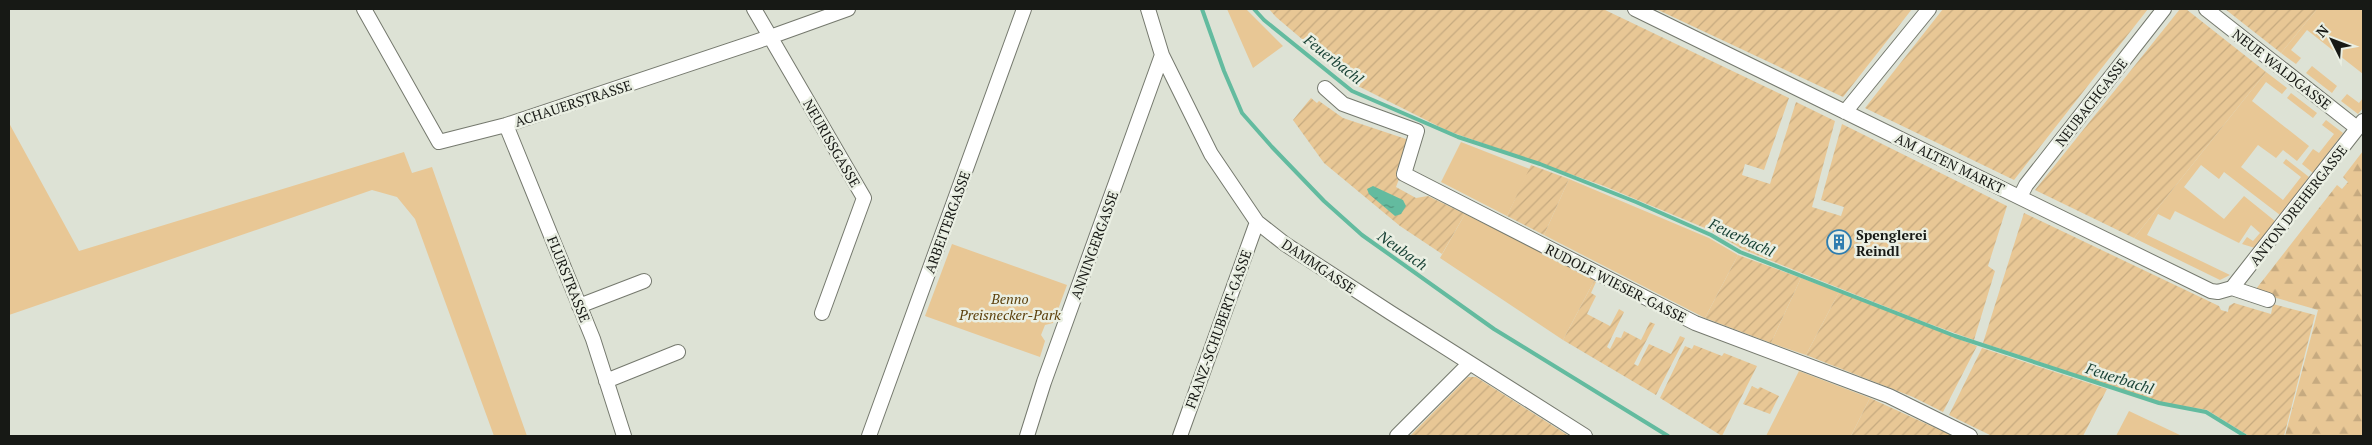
<svg xmlns="http://www.w3.org/2000/svg" width="2372" height="445" font-family="'PT Serif',serif">
<style>
.green{fill:#e8c795}
.forest{fill:url(#forest-firs)}
.garden{fill:url(#garden-furrows)}
.water{fill:url(#water-ripples)}
.lines{fill:none;stroke-linecap:round;stroke-linejoin:round}
.stream{stroke:#63bb9f;stroke-width:4}
.minor-casing{stroke:#75796e;stroke-width:16}
.minor{stroke:#fff;stroke-width:14}
.labels{text-anchor:middle;dominant-baseline:central;stroke-width:5;stroke-linejoin:round;paint-order:stroke}
.street-label{font-size:14px;fill:#171915;stroke:#eaefe3}
.poi-label{font-size:14px;font-weight:bold;fill:#171915;stroke:#eaefe3;text-anchor:start}
.park-label{font-size:14px;font-style:italic;fill:#5c400c;stroke:#eaefe3}
.water-label{font-size:15px;font-style:italic;fill:#163f33;stroke:#eaefe3}
</style>
<defs>
<pattern id="forest-firs" width="22" height="20" patternUnits="userSpaceOnUse" patternTransform="scale(1.25)"><rect width="22" height="20" fill="#e8c795"/><path d="M5 1l3.5 6h-7zM16 11l3.5 6h-7z" fill="#c6aa80"/></pattern>
<pattern id="garden-furrows" width="10" height="10" patternUnits="userSpaceOnUse" patternTransform="scale(1.25)"><rect width="10" height="10" fill="#e8c795"/><path d="M-1 1l2-2M0 10L10 0M9 11l2-2" fill="none" stroke="#c6aa80"/></pattern>
<pattern id="water-ripples" width="26" height="14" patternUnits="userSpaceOnUse" patternTransform="scale(1.25)"><rect width="26" height="14" fill="#63bb9f"/><path d="M2 4q2-2 4 0t4 0M15 11q2-2 4 0t4 0" fill="none" stroke="#519780"/></pattern>
</defs>
<rect width="100%" height="100%" fill="#dde2d5"/>
<!-- green -->
<path class="green" d="M1227 9H1246L1283 46 1253 68Z
M2317 9H2360L2363 11V74L2307 30 2291 50 2301 58 2296 64 2281 53Z
M2312 66 2337 86 2332 93 2306 73Z
M2266 72 2287 88 2282 94 2266 82 2252 101 2309 146 2297 161 2283 150 2276 158 2258 145 2241 167 2283 200 2301 177 2283 163 2286 159 2309 177 2280 215 2224 172 2219 179 2201 165 2184 187 2224 219 2244 196 2275 221 2255 248 2242 244 2247 237 2253 241 2260 233 2251 225 2239 243 2175 211 2170 220 2158 214 2147 235 2230 275 2220 280 2134 238Z
M2291 93 2317 113 2313 118 2287 98Z
M2347 94 2359 103 2363 98V108L2358 114 2341 101Z
M2326 120 2343 133 2313 173 2302 164 2313 149 2319 153 2334 134 2322 125Z
M9 123 79 251 404 152 412 173 432 167 527 436H494L415 219 397 197 372 190 9 315Z
M1461 142 1530 169 1507 216 1441 182Z
M1569 179 1709 238 1738 255 1705 318 1544 235Z
M1465 214 1595 279 1563 340 1440 258Z
M952 244 1067 285 1053 323 1045 325 1041 335 1045 341 1040 357 925 316Z
M1801 278 1839 292 1806 355 1771 343Z
M1799 371 1870 398 1851 436H1766Z
M2129 411 2182 436H2116Z"/>
<!-- forest -->
<path class="forest" d="M2363 151V436H2285L2318 310 2259 293 2256 289 2337 185 2342 189 2348 182 2343 177Z"/>
<!-- garden -->
<path class="garden" d="M1269 9H1603L1789 98 1764 170 1745 164 1742 175 1770 184 1796 102 1835 121 1812 207 1841 216 1844 207 1821 200 1842 124 2007 206 1988 266 1995 271 1974 340 1919 320 1742 249 1712 231 1604 186 1448 131 1356 85 1276 17Z
M1656 9H1912L1843 97Z
M1943 9H2148L2014 180 1865 108Z
M2180 9H2186L2266 72 2134 238 2035 190Z
M2225 9H2317L2281 53Z
M1311 98 1317 103 1319 101 1343 118 1406 139 1407 142 1396 173 1399 179 1396 187 1416 198 1428 196 1465 214 1442 254 1400 226 1324 163 1293 120Z
M1531 165 1569 179 1544 235 1507 216Z
M2024 213 2219 306 2221 310 2228 312 2229 306 2234 303 2271 314 2273 304 2315 315 2284 436H2249L2207 410 2159 402 1983 343Z
M1738 255 1801 278 1771 343 1705 318Z
M1594 281 1596 282 1591 293 1596 296 1587 314 1610 326 1619 309 1624 312 1607 347 1610 349 1616 337 1621 338 1624 331 1641 340 1650 322 1655 324 1634 364 1638 366 1649 344 1671 354 1680 336 1685 338 1656 395 1563 340Z
M1839 292 1977 346 1943 412 1913 397 1806 355Z
M1694 345 1722 356 1724 353 1757 366 1722 436 1660 398 1685 346 1692 349Z
M1982 348 2107 389 2083 436H1992L1949 415Z
M1468 377H1476L1569 436H1410Z
M1752 386 1758 389 1760 387 1779 396 1770 414 1743 404Z
M1870 398 1953 436H1851Z"/>
<!-- water -->
<path class="water" d="M1373 186 1403 200 1406 206 1401 214 1395 216 1369 194 1367 189Z"/>
<g class="lines">
<!-- stream -->
<path class="stream" d="M1202 9 1224 71 1242 113 1272 147 1324 201 1362 235 1494 329 1668 436
M1254 9 1264 20 1352 91 1458 137 1540 164 1636 202 1711 235 1740 252 1955 336 2159 403 2206 412 2245 436"/>
<!-- minor casing -->
<g class="minor-casing">
<path id="minor" d="M364 9 439 142 506 125 770 37 848 9
M754 9 864 198 822 313
M1148 9 1162 55 1211 154 1257 222 1285 244 1391 313 1585 436
M1635 9 2211 291 2218 292 2232 288 2268 300
M2206 9 2357 128
M1325 88 1343 104 1417 131 1404 174 1695 323 1889 396 1970 436
M1845 112 1929 9
M506 125 593 339 624 436
M2020 197 2026 185 2164 9
M2232 288 2363 121
M579 306 644 281
M606 381 678 352
M869 436 1024 9
M1027 436 1044 382 1162 55
M1180 436 1257 222
M1397 436 1469 364"/>
</g>
<!-- minor -->
<use href="#minor" class="minor"/>
</g>
<!-- icons -->
<defs>
<g id="building-ring" transform="scale(1.25)"><circle r="9.5" fill="#eaefe3" stroke="#2e7daf" stroke-width="1.5"/><path d="M-4-6H4V6H1V3H-1V6H-4ZM-2.5-4.3h1.7v1.8h-1.7ZM.8-4.3h1.7v1.8H.8ZM-2.5-1h1.7V.8h-1.7ZM.8-1h1.7V.8H.8Z" fill="#2e7daf"/></g>
</defs>
<g fill-rule="evenodd">
<use href="#building-ring" x="1839" y="242"/>
</g>
<g class="labels">
<!-- street labels -->
<g class="street-label">
<text transform="translate(2282 69) rotate(38)">NEUE WALDGASSE</text>
<text transform="translate(2091 102) rotate(-52)">NEUBACHGASSE</text>
<text transform="translate(573 103) rotate(-18)">ACHAUERSTRASSE</text>
<text transform="translate(832 143) rotate(60)">NEURISSGASSE</text>
<text transform="translate(1950 163) rotate(26)">AM ALTEN MARKT</text>
<text transform="translate(2298 205) rotate(-52)">ANTON DREHERGASSE</text>
<text transform="translate(947 222) rotate(-70)">ARBEITERGASSE</text>
<text transform="translate(1094 245) rotate(-70)">ANNINGERGASSE</text>
<text transform="translate(1319 266) rotate(34)">DAMMGASSE</text>
<text transform="translate(569 279) rotate(68)">FLURSTRASSE</text>
<text transform="translate(1616 283) rotate(27)">RUDOLF WIESER-GASSE</text>
<text transform="translate(1218 329) rotate(-70)">FRANZ-SCHUBERT-GASSE</text>
</g>
<!-- poi labels -->
<g class="poi-label">
<text x="1856" y="234">Spenglerei<tspan x="1856" dy="16">Reindl</tspan></text>
</g>
<!-- park labels -->
<g class="park-label">
<text x="1010" y="298">Benno<tspan x="1010" dy="16">Preisnecker-Park</tspan></text>
</g>
<!-- water labels -->
<g class="water-label">
<text transform="translate(1334 59) rotate(38)">Feuerbachl</text>
<text transform="translate(1742 237) rotate(25)">Feuerbachl</text>
<text transform="translate(1403 250) rotate(35)">Neubach</text>
<text transform="translate(2120 378) rotate(18)">Feuerbachl</text>
</g>
</g>
<!-- border -->
<rect width="2372" height="445" fill="none" stroke="#171915" stroke-width="20"/>
<!-- north arrow -->
<g transform="translate(2332 40) rotate(312)" stroke="#eaefe3" stroke-width="4" paint-order="stroke">
<path d="M0-4L9 19L0 12L-9 19Z" fill="#171915"/>
<text y="-8" font-size="14" font-weight="bold" text-anchor="middle" fill="#171915">N</text>
</g>
</svg>
